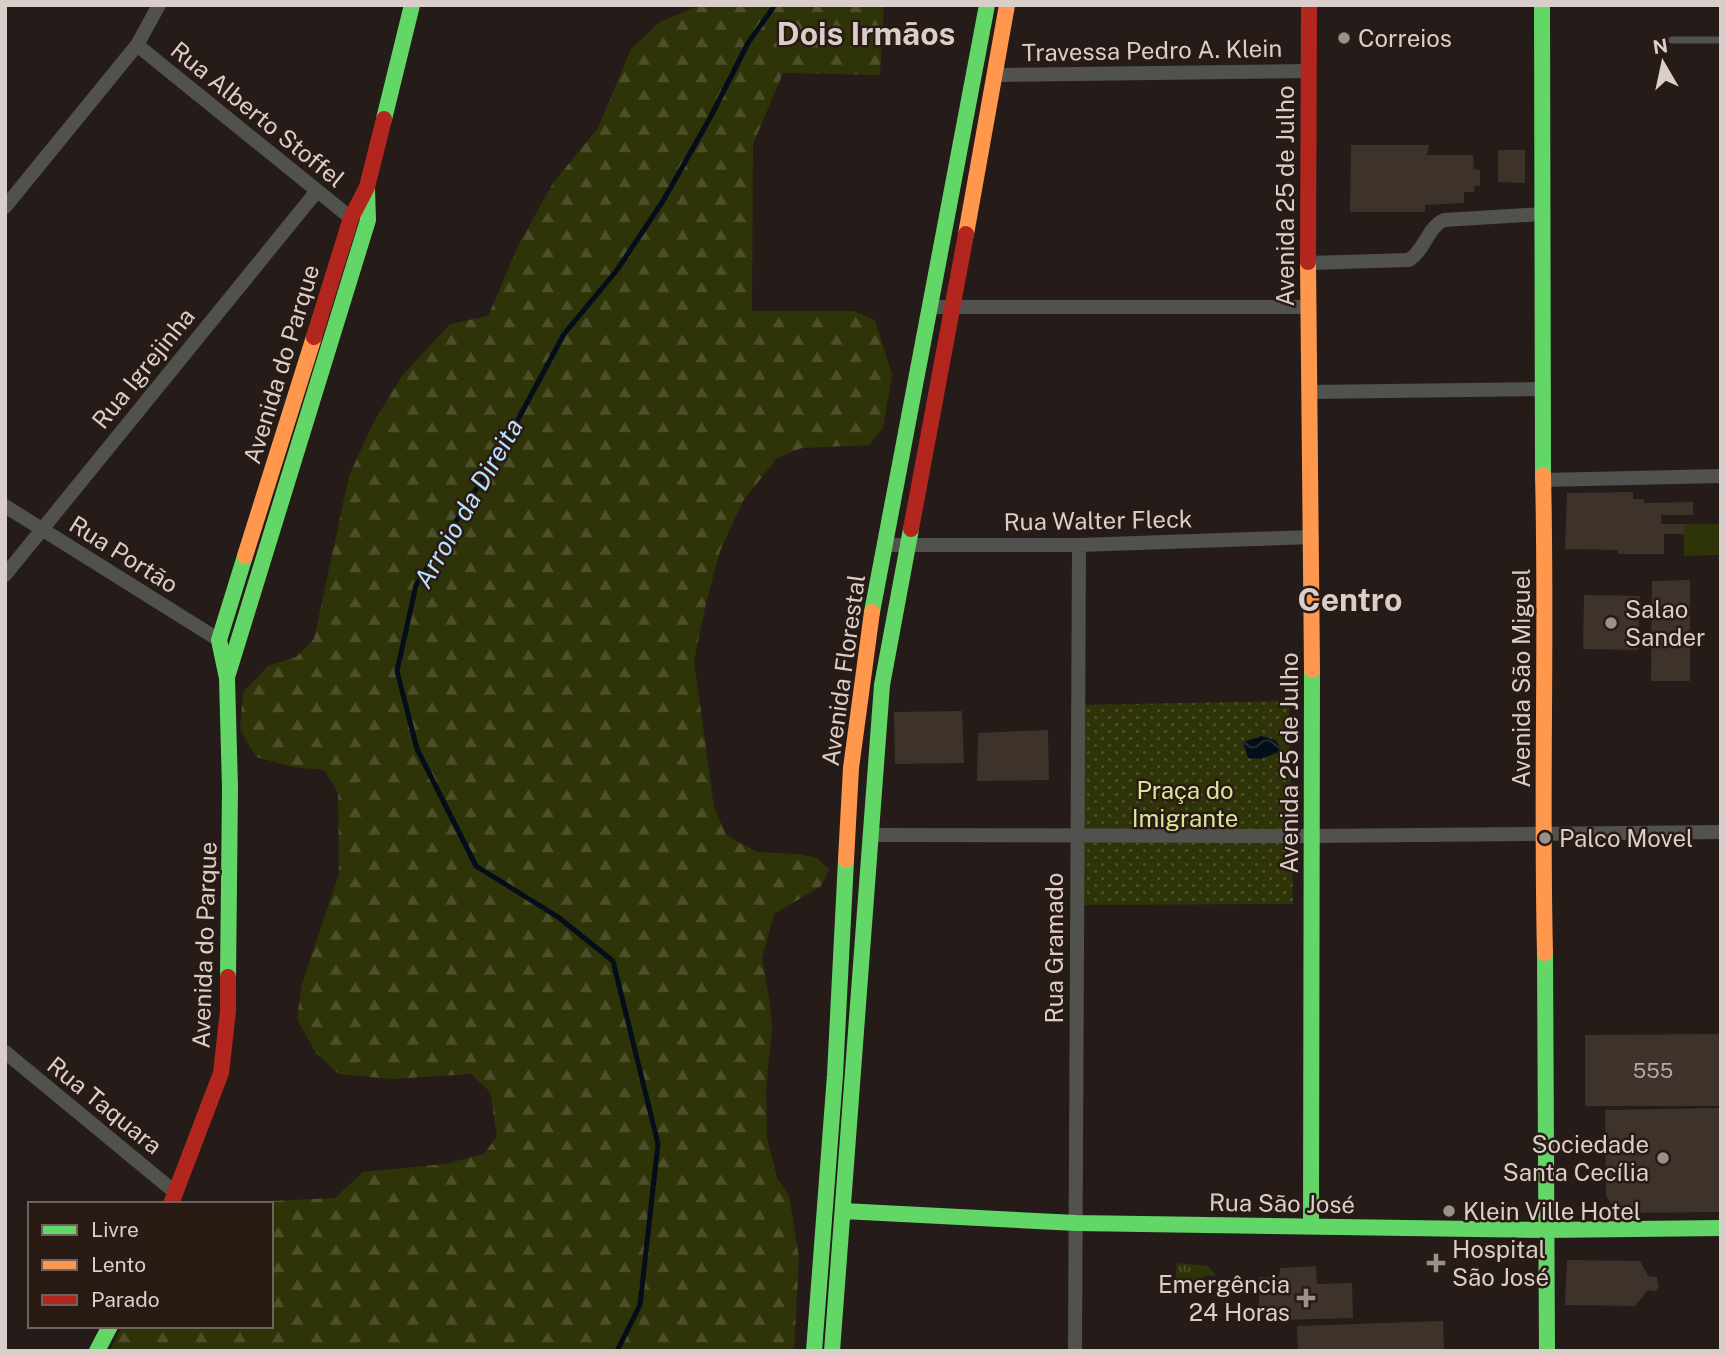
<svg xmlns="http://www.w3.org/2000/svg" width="1726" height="1356" font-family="'Public Sans',sans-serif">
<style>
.grass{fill:url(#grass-tufts)}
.forest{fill:url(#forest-firs)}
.park{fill:url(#park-dots)}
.pitch{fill:#2f3308}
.water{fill:url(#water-waves)}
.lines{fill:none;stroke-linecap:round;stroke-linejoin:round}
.stream{stroke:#030e1a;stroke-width:5}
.building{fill:#3e332b}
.lane{stroke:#51514e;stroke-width:7}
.street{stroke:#51514e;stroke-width:14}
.fast{stroke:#63d668;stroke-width:16}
.slow{stroke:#ff974d;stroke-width:16}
.jam{stroke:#b3261e;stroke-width:16}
.poi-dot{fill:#9a908c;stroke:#2a1a14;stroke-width:2.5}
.labels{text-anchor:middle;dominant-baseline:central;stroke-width:5;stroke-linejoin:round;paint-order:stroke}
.number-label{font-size:21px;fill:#b2a7a2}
.poi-label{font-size:24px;fill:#d9ceca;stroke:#2a1a14;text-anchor:start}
.street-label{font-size:24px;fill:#d9ceca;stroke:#2a1a14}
.park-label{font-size:24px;fill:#d9e599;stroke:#2a1a14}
.water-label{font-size:26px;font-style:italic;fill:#b6e0fd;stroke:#2a1a14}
.district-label{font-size:32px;font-weight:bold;fill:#d9ceca;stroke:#2a1a14}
</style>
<defs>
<pattern id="grass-tufts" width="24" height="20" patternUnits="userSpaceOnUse" patternTransform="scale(1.75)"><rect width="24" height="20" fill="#2f3308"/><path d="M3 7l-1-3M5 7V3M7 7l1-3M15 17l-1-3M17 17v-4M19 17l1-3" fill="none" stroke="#4d4f2b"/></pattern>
<pattern id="forest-firs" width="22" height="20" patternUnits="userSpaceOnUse" patternTransform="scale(1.75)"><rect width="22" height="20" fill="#2f3308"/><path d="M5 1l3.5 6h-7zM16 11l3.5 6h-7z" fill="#4d4f2b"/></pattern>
<pattern id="park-dots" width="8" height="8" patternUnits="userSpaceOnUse" patternTransform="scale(1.75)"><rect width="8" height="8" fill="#2f3308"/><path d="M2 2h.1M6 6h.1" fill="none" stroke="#4d4f2b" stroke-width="1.8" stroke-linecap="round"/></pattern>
<pattern id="water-waves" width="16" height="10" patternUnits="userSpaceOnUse" patternTransform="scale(1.75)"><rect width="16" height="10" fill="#030e1a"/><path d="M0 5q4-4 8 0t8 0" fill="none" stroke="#27303a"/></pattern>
</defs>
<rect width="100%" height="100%" fill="#251c19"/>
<!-- grass -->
<path class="grass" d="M1177 1263 1208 1266 1217 1276H1205L1198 1288 1175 1287Z"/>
<!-- forest -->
<path class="forest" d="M700 5H884L880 75 783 73 753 144 752 311H853L875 320 892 375 883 428 869 445 802 448 777 458 743 501 720 551 706 603 694 661 714 807 726 835 757 852 798 854 817 858 829 869 821 886 774 914 762 958 769 998 772 1028 766 1089 767 1138 777 1178 789 1196 799 1258 794 1351H110L122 1326H271V1204H209L335 1198 363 1172 445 1164 484 1154 497 1136 490 1092 471 1074 392 1079 339 1074 316 1053 297 1019 302 984 339 873 338 793 324 770 293 767 256 757 240 729 243 692 268 666 296 657 314 639 349 476 372 425 402 376 450 324 488 316 519 244 553 183 598 128 631 49 660 22Z"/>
<!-- park -->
<path class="park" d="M1289 701 1293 904 1084 905 1082 705Z"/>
<!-- pitch -->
<path class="pitch" d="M1684 524H1721V555L1684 556Z"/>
<!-- water -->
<path class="water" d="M1262 736 1275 740 1279 745 1278 752 1262 759 1248 758 1243 742Z"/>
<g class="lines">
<!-- stream -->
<path class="stream" d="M617 1351 640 1305 658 1144 613 961 558 917 476 866 417 749 397 671 416 585 508 438 564 334 617 270 663 201 710 118 748 43 775 5"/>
</g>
<!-- building -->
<path class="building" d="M1351 145H1429L1427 155H1473L1474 169 1480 170V186H1475L1474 192H1464V203L1425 205V212H1350Z
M1498 150H1525V183L1498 182Z
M1633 492V499H1644V503L1693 502V515H1661V524H1684V534H1664V554H1618V550L1565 549 1567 493Z
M1690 580V681H1651L1652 581Z
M1584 595 1640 596 1638 650 1583 649Z
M962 711 964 763 895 764 894 712Z
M1048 730 1049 780 977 781 978 733Z
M1721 1034V1106H1585V1035Z
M1721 1108V1212L1618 1213 1617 1205 1611 1203 1606 1196 1605 1110Z
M1567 1260 1640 1261 1648 1276 1657 1277 1659 1287 1656 1291 1648 1290 1635 1306 1565 1305Z
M1316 1266 1317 1284 1352 1283 1353 1318 1279 1320V1313L1259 1314V1277H1279L1280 1268Z
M1443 1321 1444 1351H1298L1297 1326Z"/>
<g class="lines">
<!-- lane -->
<path class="lane" d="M1672 40H1721"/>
<!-- street -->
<path class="street" d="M137 45 351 218
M996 75 1308 71
M5 207 137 45 159 5
M1309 263 1409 260C1425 250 1427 228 1444 220L1543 214
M932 307H1308
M1309 392 1543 389
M1543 480 1721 476
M5 506 219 640
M885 545H1079L1312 537
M5 575 317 191
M872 835 1312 836 1721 832
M5 1052 176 1193
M1075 1351 1079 545"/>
<!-- fast -->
<path class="fast" d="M1542 5 1543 475
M384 119 412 5
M872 612 987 5
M228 674 368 220 367 189
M1545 953 1547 1351
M228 977 230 788 227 678 219 640 245 556
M843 1211 1076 1223 1546 1230 1721 1228
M1311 1226 1312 670
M97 1351 110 1326
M814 1351 835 1075 846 860
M832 1351 882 685 911 529"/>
<!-- slow -->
<path class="slow" d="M966 234 1007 5
M1308 262 1312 670
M1543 475C1547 634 1541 794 1545 953
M245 556 314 337
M846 860 851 768 872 612"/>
<!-- jam -->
<path class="jam" d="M1308 262 1309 5
M314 337 351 218 367 187 384 119
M911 529 966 234
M171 1204 221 1073 228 1011V977"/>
</g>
<!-- markers -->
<g class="poi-dot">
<circle cx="1344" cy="38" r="7"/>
<circle cx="1611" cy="623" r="7"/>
<circle cx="1545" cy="838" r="7"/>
<circle cx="1663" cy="1158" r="7"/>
<circle cx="1449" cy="1211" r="7"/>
<path d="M1432.5 1252.5h7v7h7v7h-7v7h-7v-7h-7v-7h7z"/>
<path d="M1302.5 1287.5h7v7h7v7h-7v7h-7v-7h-7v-7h7z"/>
</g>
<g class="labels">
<!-- number labels -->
<g class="number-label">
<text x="1653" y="1070">555</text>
</g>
<!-- poi labels -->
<g class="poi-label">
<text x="1358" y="38">Correios</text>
<text x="1625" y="609">Salao<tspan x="1625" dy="28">Sander</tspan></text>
<text x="1559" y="838">Palco Movel</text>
<text x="1649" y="1144" text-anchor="end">Sociedade<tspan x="1649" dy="28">Santa Cecília</tspan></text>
<text x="1463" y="1211">Klein Ville Hotel</text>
<text x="1452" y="1249">Hospital<tspan x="1452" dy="28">São José</tspan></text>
<text x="1290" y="1284" text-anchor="end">Emergência<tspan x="1290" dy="28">24 Horas</tspan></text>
</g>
<!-- street labels -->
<g class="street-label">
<text transform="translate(1152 50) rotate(-1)">Travessa Pedro A. Klein</text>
<text transform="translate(258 114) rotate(39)">Rua Alberto Stoffel</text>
<text transform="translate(1285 196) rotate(-90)">Avenida 25 de Julho</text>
<text transform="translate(281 364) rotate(-73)">Avenida do Parque</text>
<text transform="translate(143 368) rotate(-51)">Rua Igrejinha</text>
<text transform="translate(1098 520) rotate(-1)">Rua Walter Fleck</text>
<text transform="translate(124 554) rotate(32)">Rua Portão</text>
<text transform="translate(843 670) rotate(-82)">Avenida Florestal</text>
<text transform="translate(1521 678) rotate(-90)">Avenida São Miguel</text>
<text transform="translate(1289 763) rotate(-90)">Avenida 25 de Julho</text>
<text transform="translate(204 945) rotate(-88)">Avenida do Parque</text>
<text transform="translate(1054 948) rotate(-90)">Rua Gramado</text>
<text transform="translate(105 1105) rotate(39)">Rua Taquara</text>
<text transform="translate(1282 1203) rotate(1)">Rua São José</text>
</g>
<!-- park labels -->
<g class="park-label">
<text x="1185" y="790">Praça do<tspan x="1185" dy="28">Imigrante</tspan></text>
</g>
<!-- water labels -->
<g class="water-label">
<text transform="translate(468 503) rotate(-60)">Arroio da Direita</text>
</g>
<!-- district labels -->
<g class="district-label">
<text x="866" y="33">Dois Irmãos</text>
<text x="1350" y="599">Centro</text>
</g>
</g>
<!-- border -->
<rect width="1726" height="1356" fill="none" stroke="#d9ceca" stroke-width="14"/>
<!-- legend -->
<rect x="28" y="1202" width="245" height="126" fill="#2a1a14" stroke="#70625d" stroke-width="2"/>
<rect x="42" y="1225" width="35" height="10" fill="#63d668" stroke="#70625d" stroke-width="2"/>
<text x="91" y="1237" font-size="21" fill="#d9ceca">Livre</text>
<rect x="42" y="1260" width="35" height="10" fill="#ff974d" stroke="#70625d" stroke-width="2"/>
<text x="91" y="1272" font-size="21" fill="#d9ceca">Lento</text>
<rect x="42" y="1295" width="35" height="10" fill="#b3261e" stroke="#70625d" stroke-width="2"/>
<text x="91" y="1307" font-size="21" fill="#d9ceca">Parado</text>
<!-- north arrow -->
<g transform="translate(1663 63) rotate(351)" stroke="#2a1a14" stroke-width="5" paint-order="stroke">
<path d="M0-5L12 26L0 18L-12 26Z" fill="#d9ceca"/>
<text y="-10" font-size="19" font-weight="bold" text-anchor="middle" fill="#d9ceca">N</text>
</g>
</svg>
